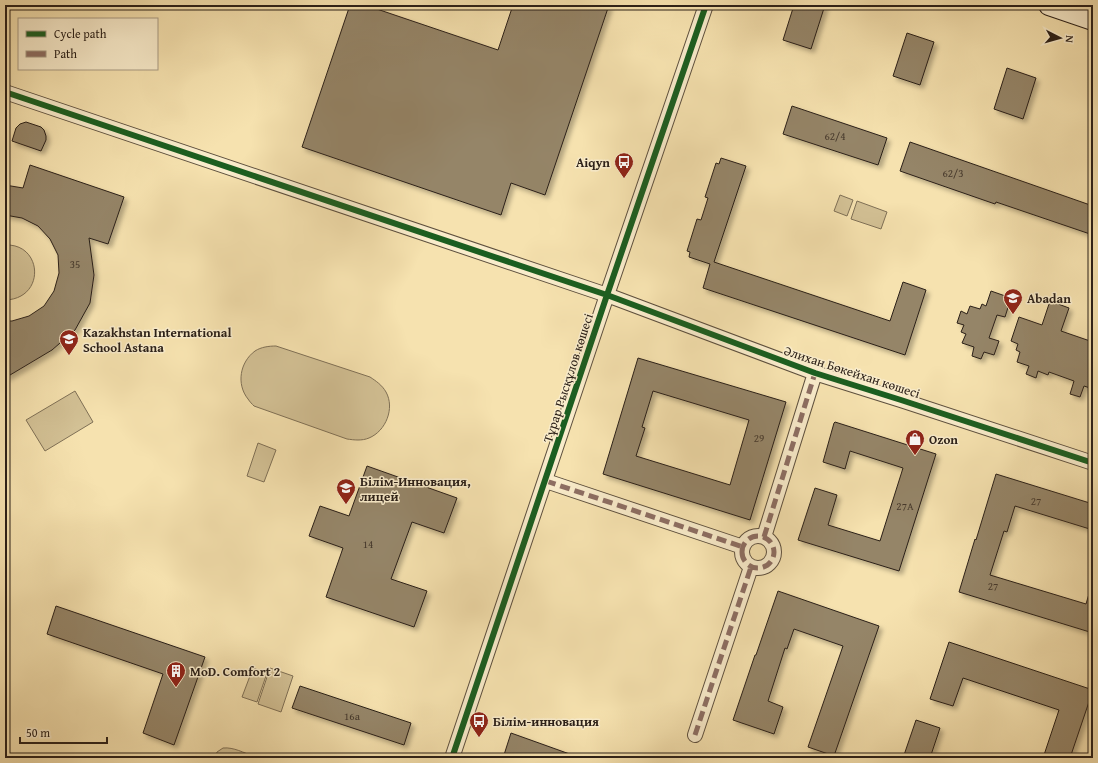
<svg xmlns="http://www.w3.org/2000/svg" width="1098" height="763" font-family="'Gentium Book Plus',serif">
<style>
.green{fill:#d3c195;stroke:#7f7056}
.building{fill:#958567;stroke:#2b2018;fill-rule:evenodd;filter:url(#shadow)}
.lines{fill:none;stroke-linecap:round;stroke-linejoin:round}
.minor-casing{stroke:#5e503e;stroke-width:16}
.secondary-casing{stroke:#2b2018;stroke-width:22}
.minor{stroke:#f9eccb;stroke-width:14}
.secondary{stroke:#f9eccb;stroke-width:20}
.quiet{stroke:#8d6e63;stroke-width:5;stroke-dasharray:10 5;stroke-linecap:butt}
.cycleway-casing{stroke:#f9eccb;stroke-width:8}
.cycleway{stroke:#1b5e20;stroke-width:6}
.labels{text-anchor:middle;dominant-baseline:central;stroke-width:3;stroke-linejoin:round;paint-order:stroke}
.number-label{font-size:11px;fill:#46392c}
.poi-label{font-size:13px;font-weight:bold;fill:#2b2018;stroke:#f9eccb;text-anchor:start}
.street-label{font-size:13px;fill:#2b2018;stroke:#f9eccb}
</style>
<defs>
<filter id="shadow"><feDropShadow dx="3.5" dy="3.5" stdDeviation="2" flood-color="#0004"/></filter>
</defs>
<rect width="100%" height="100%" fill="#f6e2af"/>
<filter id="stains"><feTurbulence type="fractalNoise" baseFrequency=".005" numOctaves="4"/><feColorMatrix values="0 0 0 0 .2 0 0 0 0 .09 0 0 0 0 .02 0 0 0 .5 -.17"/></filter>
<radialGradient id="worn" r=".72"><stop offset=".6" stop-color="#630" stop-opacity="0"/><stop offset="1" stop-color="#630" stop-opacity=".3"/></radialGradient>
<!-- green -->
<path class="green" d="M840 195 853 200 847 216 834 211Z
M857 201 887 212 881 229 851 219Z
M5 245C43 243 46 299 5 300Z
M276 346 370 377C376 381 382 385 386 392 395 408 386 431 369 438 362 441 354 440 347 439L254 406C252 404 250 402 248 399 236 384 240 362 255 351 261 347 269 346 276 346Z
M75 391 93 422 45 451 26 420Z
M258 443 276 450 264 482 247 476Z
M253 668 267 673 257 702 242 697Z
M270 668 293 676 281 712 258 704Z
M223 748C234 747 244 753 253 756V758H215L217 752Z"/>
<!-- building -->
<path class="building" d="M350 5H365L498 50 513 5H609L545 195 511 183 501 215 302 147Z
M794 5H825L811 49 783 40Z
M907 33 934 42 920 85 893 76Z
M1007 68 1036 78 1023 119 994 109Z
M792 106 887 138 878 165 783 134Z
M26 122 41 127 44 130 46 136V140L41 151 12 141 16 128 20 124Z
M910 142 1093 206V235L996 202 995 204 900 171Z
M721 158 746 166 714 262 890 321 903 282 926 290 905 355 703 288 710 264 689 257 690 252 687 251 697 219 701 220 708 198 705 197 716 163 719 164Z
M30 165 124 197 108 244 89 238 94 275 90 303 75 330 52 350 5 378V321H12L29 316 44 306 54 291 59 273 58 255 50 239 38 226 22 218 5 215V185L23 188Z
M991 291 1011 298 1005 317 997 315 989 338 999 341 994 355 984 352 981 359 972 356 974 347 962 343 966 334 961 332 964 325 957 323 961 311 967 314 970 306 980 309 982 304 986 306Z
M1050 301 1069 308 1061 331 1093 342V361L1089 372 1093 373V389L1084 386 1080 397 1070 394 1074 381 1049 372 1048 375 1038 371 1036 378 1026 374 1029 366 1017 362 1020 352 1016 350 1018 344 1011 341 1019 317 1042 325Z
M638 358 786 402 750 520 603 474ZM653 391 749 420 730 485 636 456 645 428 642 427Z
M835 422 936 454 899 571 798 540 815 488 837 495 828 525 880 541 903 468 850 451 845 469 823 462 834 423Z
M367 466 457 498 444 533 412 522 391 579 427 591 414 627 326 597 343 548 309 536 320 506 349 516Z
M996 474 1093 504V530L1015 506 1007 532 1004 531 990 575 1086 604 1091 587H1093V633L959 592 975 539 976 540Z
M778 591 879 626 834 756 808 747 843 646 794 629 787 649 785 648 768 701 783 707 774 734 733 720 755 655H756Z
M56 606 205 657 174 745 143 733 163 674 47 634Z
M949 642 1093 690 1070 758H1043L1059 710 963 678 953 706 930 699Z
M300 686 411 723 404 745 292 708Z
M916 720 940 728 930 758H903Z
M511 733 578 757V758H503Z"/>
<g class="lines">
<!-- minor casing -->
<g class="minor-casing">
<path id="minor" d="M5 92 607 295 815 373 901 400 1093 463
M546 481 743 547
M742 552a16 16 0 1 1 32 0a16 16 0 1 1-32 0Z
M764 537 815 373
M695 735 751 567
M452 758 607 295 706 5"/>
</g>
<!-- secondary casing -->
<g class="secondary-casing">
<path id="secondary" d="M1049 5 1093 20"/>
</g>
<!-- minor -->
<use href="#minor" class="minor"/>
<!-- secondary -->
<use href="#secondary" class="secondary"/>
<!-- quiet -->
<path class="quiet" d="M546 481 743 547
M742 552a16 16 0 1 1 32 0a16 16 0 1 1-32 0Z
M764 537 815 373
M695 735 751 567"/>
<!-- cycleway casing -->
<g class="cycleway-casing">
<path id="cycleway" d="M5 92 607 295 815 373 901 400 1093 463
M452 758 607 295 706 5"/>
</g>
<!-- cycleway -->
<use href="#cycleway" class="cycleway"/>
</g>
<!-- icons -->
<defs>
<g id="bus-pin" transform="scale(1)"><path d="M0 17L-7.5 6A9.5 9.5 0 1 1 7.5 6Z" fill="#8f2418" stroke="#f9eccb"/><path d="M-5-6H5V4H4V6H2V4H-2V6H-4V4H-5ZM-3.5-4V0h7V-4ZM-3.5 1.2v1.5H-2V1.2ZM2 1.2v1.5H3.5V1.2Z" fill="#fff"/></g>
<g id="school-pin" transform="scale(1)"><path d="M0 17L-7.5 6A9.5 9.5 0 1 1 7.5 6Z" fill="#8f2418" stroke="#f9eccb"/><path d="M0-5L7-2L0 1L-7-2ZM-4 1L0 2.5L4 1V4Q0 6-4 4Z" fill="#fff"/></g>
<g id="shop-pin" transform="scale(1)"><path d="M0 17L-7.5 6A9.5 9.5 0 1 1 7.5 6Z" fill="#8f2418" stroke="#f9eccb"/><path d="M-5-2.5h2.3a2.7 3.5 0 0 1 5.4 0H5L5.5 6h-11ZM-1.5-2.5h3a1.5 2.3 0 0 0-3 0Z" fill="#fff"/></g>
<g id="building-pin" transform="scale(1)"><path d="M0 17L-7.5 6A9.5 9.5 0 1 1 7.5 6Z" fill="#8f2418" stroke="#f9eccb"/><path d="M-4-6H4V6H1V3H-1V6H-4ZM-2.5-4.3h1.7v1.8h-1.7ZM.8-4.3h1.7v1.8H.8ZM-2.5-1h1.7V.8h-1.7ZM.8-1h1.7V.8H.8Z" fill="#fff"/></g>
</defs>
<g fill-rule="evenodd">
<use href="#bus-pin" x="624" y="162"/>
<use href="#school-pin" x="1013" y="298"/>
<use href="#school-pin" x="69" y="339"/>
<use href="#shop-pin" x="915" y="439"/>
<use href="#school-pin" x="346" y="488"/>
<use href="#building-pin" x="176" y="671"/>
<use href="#bus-pin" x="479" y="721"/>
</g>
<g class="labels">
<!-- number labels -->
<g class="number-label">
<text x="835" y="136">62/4</text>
<text x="953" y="173">62/3</text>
<text x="75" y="264">35</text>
<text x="759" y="438">29</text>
<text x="1036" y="501">27</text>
<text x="905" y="506">27А</text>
<text x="368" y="544">14</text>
<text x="993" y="586">27</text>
<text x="352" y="716">16а</text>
</g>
<!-- poi labels -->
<g class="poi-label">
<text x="610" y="162" text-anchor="end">Aiqyn</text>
<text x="1027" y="298">Abadan</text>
<text x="83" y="332">Kazakhstan International<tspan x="83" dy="15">School Astana</tspan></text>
<text x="929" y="439">Ozon</text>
<text x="360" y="481">Білім-Инновация,<tspan x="360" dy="15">лицей</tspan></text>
<text x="190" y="671">МoD. Comfort 2</text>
<text x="493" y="721">Білім-инновация</text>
</g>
<!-- street labels -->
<g class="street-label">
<text transform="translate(852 372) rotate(18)">Әлихан Бөкейхан көшесі</text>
<text transform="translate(568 378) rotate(-72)">Тұрар Рысқұлов көшесі</text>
</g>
</g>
<!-- margin -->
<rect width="1098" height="763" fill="none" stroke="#f6e2af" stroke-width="20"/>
<rect x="6" y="6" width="1086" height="751" fill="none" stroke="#2b2018" stroke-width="2"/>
<rect x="10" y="10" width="1078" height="743" fill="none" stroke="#2b2018"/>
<!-- legend -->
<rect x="18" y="18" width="140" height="52" fill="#f9eccb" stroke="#a79a83"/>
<rect x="26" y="31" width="20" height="6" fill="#1b5e20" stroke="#a79a83"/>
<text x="54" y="38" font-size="12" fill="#2b2018">Cycle path</text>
<rect x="26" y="51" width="20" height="6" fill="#8d6e63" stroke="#a79a83"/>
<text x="54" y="58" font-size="12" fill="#2b2018">Path</text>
<!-- north arrow -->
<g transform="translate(1060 38) rotate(96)" stroke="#f9eccb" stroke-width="3" paint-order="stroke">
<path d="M0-3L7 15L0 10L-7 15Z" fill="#2b2018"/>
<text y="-6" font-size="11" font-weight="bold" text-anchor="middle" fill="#2b2018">N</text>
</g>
<!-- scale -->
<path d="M20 737v6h87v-6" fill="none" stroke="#2b2018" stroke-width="2"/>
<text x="26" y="737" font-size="12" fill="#2b2018" stroke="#f9eccb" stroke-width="3" paint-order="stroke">50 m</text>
<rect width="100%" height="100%" filter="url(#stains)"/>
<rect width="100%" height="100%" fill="url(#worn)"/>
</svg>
